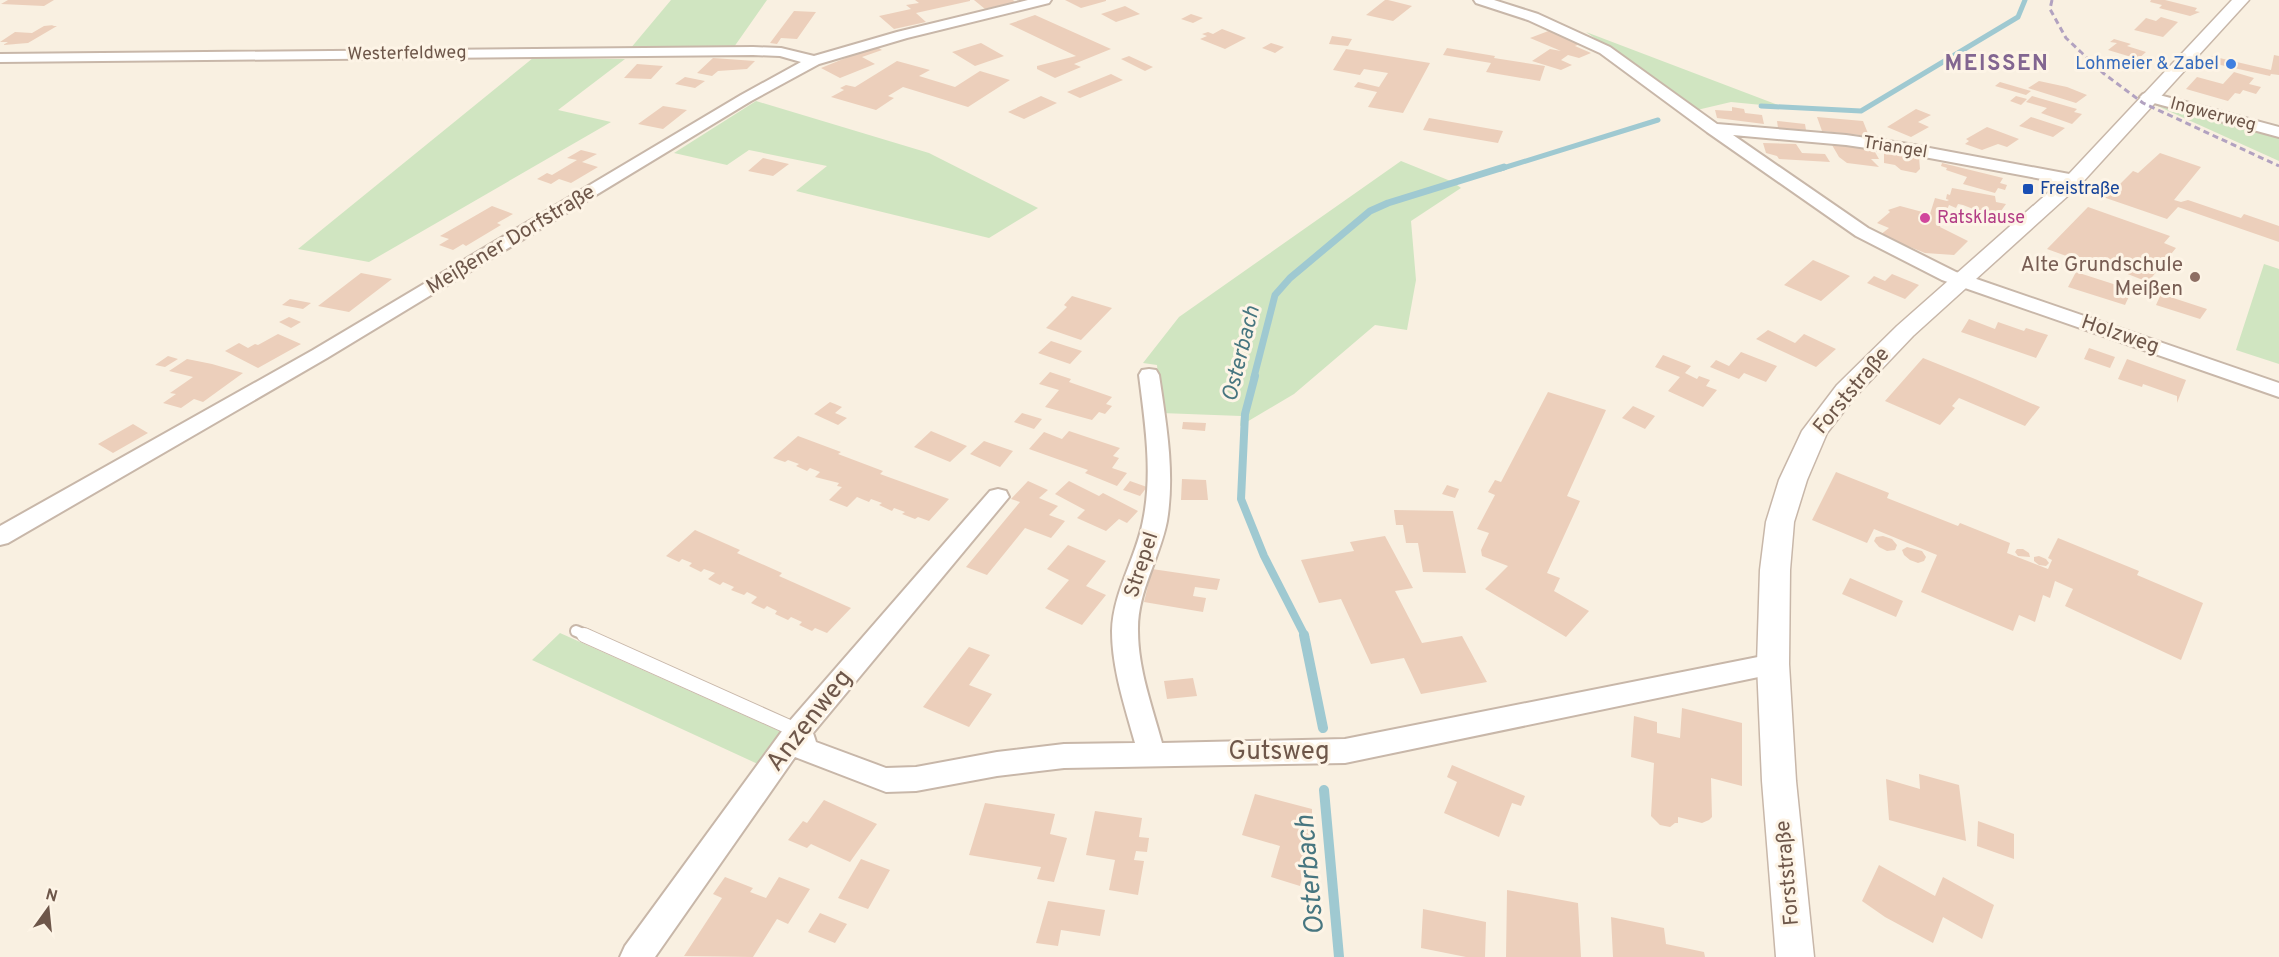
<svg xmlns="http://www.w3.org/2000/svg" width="2279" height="957" font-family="Overpass,sans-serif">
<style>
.green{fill:#d0e5c1}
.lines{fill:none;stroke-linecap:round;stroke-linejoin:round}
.stream-far3{stroke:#9fc9d1;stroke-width:5}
.stream-far2{stroke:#9fc9d1;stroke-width:7}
.stream-far1{stroke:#9fc9d1;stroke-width:8}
.stream{stroke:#9fc9d1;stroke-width:10}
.building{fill:#eccfbb}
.service-far1-casing{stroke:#c8b7a9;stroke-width:14}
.service-casing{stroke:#c8b7a9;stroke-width:16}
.minor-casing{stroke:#c8b7a9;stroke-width:4}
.tertiary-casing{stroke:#c8b7a9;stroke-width:3}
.service-far1{stroke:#fff;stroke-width:10}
.service{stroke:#fff;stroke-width:14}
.minor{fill:#fff;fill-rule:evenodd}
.tertiary{fill:#fff;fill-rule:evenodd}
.rail{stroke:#b2a2c0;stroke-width:3;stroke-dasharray:6 4;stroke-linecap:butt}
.shop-dot{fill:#3f7fe0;stroke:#fdf4e6;stroke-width:2}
.transit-dot{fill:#1a4fb4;stroke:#fdf4e6;stroke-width:2}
.hotel-dot{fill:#d1479c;stroke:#fdf4e6;stroke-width:2}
.education-dot{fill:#8d6e63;stroke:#fdf4e6;stroke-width:2}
.labels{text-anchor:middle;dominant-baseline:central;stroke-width:6;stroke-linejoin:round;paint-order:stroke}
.far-street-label{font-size:18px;fill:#6e574a;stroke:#fdf4e6}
.far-shop-label{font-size:18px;fill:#366cbe;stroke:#fdf4e6;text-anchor:end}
.far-transit-label{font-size:18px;fill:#164399;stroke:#fdf4e6;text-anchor:start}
.far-hotel-label{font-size:18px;fill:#b23c85;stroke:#fdf4e6;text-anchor:start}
.street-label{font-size:21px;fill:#6e574a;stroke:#fdf4e6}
.education-label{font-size:21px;fill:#785e54;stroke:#fdf4e6;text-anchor:end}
.far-district-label{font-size:22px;font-weight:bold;letter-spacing:1.5px;fill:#826691;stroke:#fdf4e6}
.water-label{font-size:22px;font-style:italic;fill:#477680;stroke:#fdf4e6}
.near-street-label{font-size:26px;fill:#6e574a;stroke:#fdf4e6}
.near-water-label{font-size:27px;font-style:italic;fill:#477680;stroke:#fdf4e6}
</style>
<rect width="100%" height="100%" fill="#f9f0e1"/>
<!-- green -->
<path class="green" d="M671 0H767L734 47 630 49Z
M1586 32 1783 107 1731 102 1697 110Z
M533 58 625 59 558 110 611 122 369 262 298 249Z
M756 101 929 153 1038 208 989 238 796 191 827 166 749 150 727 165 674 153Z
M2153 104 2279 135V161Z
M1401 161 1453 182 1461 188 1411 221 1416 280 1407 330 1375 325 1294 394 1240 426 1241 416 1161 413 1157 365 1143 363 1179 317Z
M2264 264 2279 269V364L2236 350Z
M560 633 786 734 760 765 532 660Z"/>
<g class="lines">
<!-- stream-far3 -->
<path class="stream-far3" d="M1761 106 1861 111 2018 17 2025 0
M1500 169 1658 120"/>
<!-- stream-far2 -->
<path class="stream-far2" d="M1254 377 1275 295 1290 278 1370 211 1388 203 1504 167"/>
<!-- stream-far1 -->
<path class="stream-far1" d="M1255 376 1245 414 1241 499 1264 556 1305 636"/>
<!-- stream -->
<path class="stream" d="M1304 635 1323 728
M1324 790 1339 957"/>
</g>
<!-- building -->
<path class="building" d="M8 0H54L44 6 1 4Z
M915 0H970V1L916 13 926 22 894 29 879 16 911 9 906 5 919 3Z
M974 0H1013L1015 2 985 9Z
M1065 0H1106V1L1081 8Z
M1385 0H1388L1412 6 1393 21 1366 15Z
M2151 0H2165L2197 8 2195 11 2200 12 2190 16 2159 8 2162 5 2150 2Z
M1125 6 1140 14 1116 22 1101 14Z
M794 11 816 12 797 39 781 38 777 44 770 43Z
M1191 14 1203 18 1193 23 1181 19Z
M1035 15 1111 49 1074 64 1081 67 1055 78 1037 69V66L1076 56 1009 24Z
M2161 17 2178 22 2163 37 2134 30 2146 18 2156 21Z
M54 25 52 26H57L28 43 3 45 8 42H0L15 32 32 33 44 26Z
M1222 29 1246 38 1225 49 1200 39 1207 36 1202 34 1208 32 1213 34Z
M1551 30 1582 43 1575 46 1591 53 1579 58 1568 55 1561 60 1572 65 1561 70 1532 61 1550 49 1561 51 1530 38Z
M1332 36 1352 39 1348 46 1329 44Z
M2114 39 2131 44 2127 46 2146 52 2138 59 2108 50 2117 43 2110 42Z
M981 43 1004 56 975 66 952 52Z
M1271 43 1284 47 1275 53 1262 48Z
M875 46 882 50 862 57 875 64 840 78 821 68Z
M1447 48 1495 56 1494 58 1545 66 1540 81 1486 72 1491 63 1443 55Z
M1346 49 1430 63 1403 113 1368 107 1377 92 1354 87 1358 82 1379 87 1388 73 1364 69 1360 75 1333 70Z
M2274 55 2279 56V75L2271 74 2270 76 2207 62 2211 56 2271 70Z
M1129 56 1153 67 1145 71 1121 59Z
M713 58 755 61 747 69 718 71 712 76 697 73Z
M2105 59 2122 64 2115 69 2098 63Z
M897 61 930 70 919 76 955 87 980 71 1010 80 968 107 903 87 888 96 894 98 876 110 831 97 844 90 840 88 846 85 855 87Z
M637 64 663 66 651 79 624 78Z
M2234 72 2254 78 2249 84 2261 87 2256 94 2243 90 2240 94 2235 93 2228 101 2186 89 2197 77 2223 84Z
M1111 74 1123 80 1080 98 1067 92Z
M685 77 705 81 695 88 675 84Z
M2039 81 2067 87 2087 95 2076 103 2028 88Z
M2000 82 2031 91 2026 95 1995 86Z
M1041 96 1057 103 1024 119 1008 112Z
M2016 96 2027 99 2021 105 2010 101Z
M2032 96 2077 109 2074 112 2082 114 2072 124 2041 113 2047 108 2026 102Z
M663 106 687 110 663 129 638 124Z
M1732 107 1744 109 1745 113 1762 115 1764 124 1717 118 1715 110 1732 111Z
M1916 109 1931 115 1918 122 1929 127 1911 137 1887 127Z
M1817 117 1863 121 1869 136 1822 131Z
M2031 117 2065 128 2053 137 2019 126Z
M1429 118 1503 131 1498 143 1423 130Z
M1777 121 1805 124 1806 130 1778 128Z
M1987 127 2019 139 2007 147 1998 144 1982 150 1965 144 1969 141 1966 139Z
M1763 143 1796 144 1802 153 1825 154 1830 162 1779 159 1777 156 1766 153Z
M1832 145 1872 147 1879 159H1871L1879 167 1847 163 1839 157Z
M581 150 597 154 582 162 598 167 571 183 559 179 551 184 537 179 547 173 552 175 577 160 567 158Z
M1884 151 1919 157 1920 169 1916 173 1901 170 1895 165 1884 163Z
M2160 153 2201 167 2174 200 2181 202 2188 200 2241 218 2244 214 2279 226V242L2178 207 2167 219 2100 196 2111 184 2118 186 2133 171 2138 173Z
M763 158 789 164 773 176 748 171Z
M1942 163 2003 178 2000 183 2007 185 2005 190 1998 188 1995 193 1963 184 1967 177 1946 170 1947 168 1941 166Z
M1952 188 1995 196 1996 202 2006 204 1996 218 1963 205 1958 204 1956 208 1949 205 1940 227 1968 241 1954 255 1925 253 1880 235 1889 228 1877 223 1890 212 1888 210 1900 206 1930 214 1935 198 1947 201 1949 200 1946 199 1947 194 1950 195Z
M492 206 513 214 497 223 501 225 466 246 463 244 453 250 439 245 449 239 440 236Z
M2088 207 2170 236 2164 243 2176 248 2148 282 2097 262 2094 266 2047 249Z
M1813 260 1850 276 1821 301 1784 285Z
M2076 272 2132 290 2125 305 2068 287Z
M361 273 392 279 349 312 318 306Z
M1892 274 1919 285 1905 299 1867 283 1874 276 1885 281Z
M2161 294 2207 309 2200 319 2156 305Z
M1072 296 1112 308 1081 340 1046 328 1067 307 1064 305Z
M290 299 311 303 303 309 282 305Z
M289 317 301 322 291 328 279 322Z
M1969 319 1995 329 1998 322 2024 331 2026 328 2048 335 2036 358 1961 332Z
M1768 330 1795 343 1804 334 1836 349 1816 367 1756 339Z
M278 334 301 344 258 368 225 351 239 343 248 348 255 344 258 345Z
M1051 341 1082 351 1070 364 1038 353Z
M2089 348 2115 357 2110 368 2084 359Z
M1741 352 1777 366 1766 382 1744 373 1739 379 1710 367 1716 360 1729 366Z
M1663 355 1691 366 1685 373 1697 379 1699 376 1710 380 1706 386 1717 390 1703 407 1668 391 1680 377 1655 367Z
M168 356 178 359 165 367 155 365Z
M1923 358 1975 379 2040 407 2025 426 1959 398 1952 406 1955 408 1940 425 1885 401Z
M187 359 212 364 243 373 203 402 194 399 181 408 163 403 176 394 170 393 193 377 169 371Z
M2127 359 2186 380 2177 403V396L2143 384 2142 387 2118 379Z
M1050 372 1071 379 1069 382 1112 397 1106 404 1112 406 1105 414 1099 412 1092 420 1045 407 1059 390 1039 384Z
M1548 392 1606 410 1567 496 1580 501 1547 573 1560 578 1554 591 1589 611 1566 637 1485 589 1508 566 1482 556 1481 550 1489 533 1477 529 1495 495 1488 492 1495 480 1501 482Z
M830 402 842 407 835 413 847 418 838 425 814 414Z
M1633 406 1655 416 1645 429 1622 418Z
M1022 413 1042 419 1034 429 1014 422Z
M1183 422 1206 423 1205 431 1182 429Z
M133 424 148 433 113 453 98 444Z
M931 431 967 446 950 462 914 447Z
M1069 431 1120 448 1113 456 1119 458 1112 468 1127 473 1117 486 1085 473 1088 470 1029 449 1044 432 1062 439Z
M798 436 841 452 838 454 883 471 880 474 949 499 929 521 918 517 915 519 902 514 905 512 894 508 892 511 879 505 882 503 871 499 869 502 857 497 847 507 829 500 842 487 837 486 839 483 815 477 820 472 810 468 807 471 796 466 799 464 788 460 785 462 773 458Z
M984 441 1013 451 1000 467 970 454Z
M1836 472 1889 493 1887 498 1958 526 1960 523 2010 543 2007 553 2048 569 2052 560 2048 558 2058 538 2139 571 2137 575 2203 603 2181 660 2065 606 2073 589 2055 581 2050 598 2043 595 2035 622 2019 615 2013 631 1921 592 1937 555 1874 529 1867 543 1812 520Z
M1182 479 1206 480 1208 500H1181Z
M1028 481 1048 490 1039 498 1058 506 1049 515 1065 521 1051 538 1025 528 987 575 966 567 1020 502 1011 499Z
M1069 481 1099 496 1103 493 1138 511 1127 523 1119 519 1106 531 1077 518 1085 510 1055 494Z
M1130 481 1147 487 1140 496 1123 490Z
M1447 485 1459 489 1455 498 1442 494Z
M1394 510 1453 511 1466 573 1423 572 1418 543H1406L1403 525H1396Z
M695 530 740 550 737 553 782 573 779 576 851 608 827 633 815 628 812 631 799 625 802 622 791 617 788 620 775 614 777 611 767 606 764 609 751 603 757 597 747 592 744 595 731 590 734 587 723 582 720 585 708 579 715 573 704 569 701 572 689 566 692 563 682 559 679 562 666 556Z
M1385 536 1413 588 1395 591 1422 643 1462 636 1487 682 1421 694 1404 658 1371 664 1341 599 1319 603 1301 560 1354 551 1350 542Z
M1883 536 1892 539 1897 545 1895 550 1887 551 1879 547 1874 541 1876 537Z
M1068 545 1106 561 1086 586 1106 595 1082 625 1045 608 1069 580 1047 569Z
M1907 547 1922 551 1926 557 1924 561 1918 563 1910 560 1904 555 1902 550Z
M2017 549H2023L2029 553 2030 557 2018 556 2015 552Z
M2039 556 2046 559 2049 563 2046 566 2039 565 2034 561V557Z
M1152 569 1220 579 1217 590 1195 587 1193 596 1206 598 1203 612 1144 602Z
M1850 578 1903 601 1896 617 1842 594Z
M969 647 990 655 969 685 992 694 969 727 923 707Z
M1193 678 1197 696 1167 699 1164 681Z
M1682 708 1742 723V786L1711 778 1712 817 1709 820 1702 823 1678 817V823H1675L1670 827 1660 825 1651 816 1654 763 1631 757 1634 716 1657 722V733L1680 738Z
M1452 765 1525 796 1521 806 1512 803 1499 837 1444 813 1457 782 1447 777Z
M1919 774 1959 785 1966 841 1889 820 1886 779 1920 789Z
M1255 794 1312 809V855L1308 854 1300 886 1271 877 1280 846 1242 835Z
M824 800 877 824 850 862 811 844 807 848 788 840 803 821 807 823Z
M985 803 1055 814 1050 834 1067 838 1054 882 1037 879 1041 867 969 855Z
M1095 811 1142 818 1139 837 1149 838 1147 852 1136 851 1134 860 1144 861 1138 895 1109 890 1115 860 1086 855Z
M1978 821 2014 834V859L1977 846Z
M861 859 890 870 868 909 838 898Z
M1879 865 1935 896 1943 877 1994 905 1982 939 1943 917 1933 943 1885 917 1862 901Z
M725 877 753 888 750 892 766 898 779 877 810 889 788 924 777 919 753 957 684 956 722 898 713 894Z
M1507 890 1578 903 1581 957H1506Z
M1048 901 1105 910 1100 936 1061 930 1058 946 1036 943Z
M1423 909 1486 922 1485 957H1466L1421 948Z
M820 913 847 924 835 943 808 932Z
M1611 917 1664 928 1666 944 1704 952 1705 957H1613Z"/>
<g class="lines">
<!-- service-far1 casing -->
<g class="service-far1-casing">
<path id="service-far1" d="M576 631 588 636"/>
</g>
<!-- service casing -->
<g class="service-casing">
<path id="service" d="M584 635 798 731"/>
</g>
<!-- minor casing -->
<g class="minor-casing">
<path id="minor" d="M1028 0H1051L1049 3 907 38 819 64 751 101 327 358 8 543 0 545V526L313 350 741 95 801 62 780 56 753 55 0 62V54L753 47 781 48 814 56 897 32Z
M1474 0H1494L1538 14 1610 47 1717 124 1846 135 1908 144 2080 176 2082 180 2080 184 2074 185 1908 154 1846 145 1733 135 1868 228 1956 272 2279 383V397L1942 280 1856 236 1707 132 1600 53 1528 20 1476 3Z
M2148 92 2279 127V137L2143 100 2140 97 2143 94Z
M1149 369 1156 370 1159 375C1166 423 1175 472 1167 521 1160 558 1137 592 1138 631 1138 669 1152 706 1162 743L1345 739 1773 654 1782 657 1786 664 1782 671 1773 674 1345 763 1064 768 997 776 916 791 886 792 795 757 655 957H620L625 946 788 723 990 491 998 489 1006 491 1009 497 813 733 816 742 886 768 916 767 997 752 1064 744 1135 743C1125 707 1112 669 1112 631 1113 592 1136 558 1143 521 1153 473 1145 423 1139 375L1142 370Z"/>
</g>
<!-- tertiary casing -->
<g class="tertiary-casing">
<path id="tertiary" d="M2232 0H2249L2081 184 1913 336 1855 397 1827 433 1807 480 1794 522 1790 570 1789 664 1796 781 1814 957H1776L1762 781 1757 664 1760 570 1766 522 1779 480 1802 431 1837 385 1897 326 2067 176Z"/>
</g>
<!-- service-far1 -->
<use href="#service-far1" class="service-far1"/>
<!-- service -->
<use href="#service" class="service"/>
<!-- minor -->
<use href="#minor" class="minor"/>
<!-- tertiary -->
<use href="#tertiary" class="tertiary"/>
<!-- rail -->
<path class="rail" d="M2052 0 2050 9 2066 38 2103 73 2143 103 2279 166"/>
</g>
<!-- markers -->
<circle class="shop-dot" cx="2231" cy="64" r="6"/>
<rect class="transit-dot" x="2022" y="183" width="12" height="12" rx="3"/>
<circle class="hotel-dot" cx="1925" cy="218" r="6"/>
<circle class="education-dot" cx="2195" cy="277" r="6"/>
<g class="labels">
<!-- far-street labels -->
<g class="far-street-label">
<text transform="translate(407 54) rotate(-1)">Westerfeldweg</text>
<text transform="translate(2213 115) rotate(15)">Ingwerweg</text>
<text transform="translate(1895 148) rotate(9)">Triangel</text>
</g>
<!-- far-shop labels -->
<g class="far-shop-label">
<text x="2219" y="64">Lohmeier &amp; Zabel</text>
</g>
<!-- far-transit labels -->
<g class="far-transit-label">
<text x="2040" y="189">Freistraße</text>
</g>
<!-- far-hotel labels -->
<g class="far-hotel-label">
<text x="1937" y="218">Ratsklause</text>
</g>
<!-- street labels -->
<g class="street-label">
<text transform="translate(511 240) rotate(-31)">Meißener Dorfstraße</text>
<text transform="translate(2120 335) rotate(19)">Holzweg</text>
<text transform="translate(1852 391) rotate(-50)">Forststraße</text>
<text transform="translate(1142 565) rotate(-72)">Strepel</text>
<text transform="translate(1788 873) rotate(-95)">Forststraße</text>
</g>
<!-- education labels -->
<g class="education-label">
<text x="2183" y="265">Alte Grundschule<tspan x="2183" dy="24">Meißen</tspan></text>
</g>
<!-- far-district labels -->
<g class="far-district-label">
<text x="1997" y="64">MEISSEN</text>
</g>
<!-- water labels -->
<g class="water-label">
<text transform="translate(1242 354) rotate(-76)">Osterbach</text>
</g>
<!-- near-street labels -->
<g class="near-street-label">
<text transform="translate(810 721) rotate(-52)">Anzenweg</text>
<text x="1279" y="752">Gutsweg</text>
</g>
<!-- near-water labels -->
<g class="near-water-label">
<text transform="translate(1311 875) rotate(-95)">Osterbach</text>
</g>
</g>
<!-- north arrow -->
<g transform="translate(48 909) rotate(15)" stroke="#fdf4e6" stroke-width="4.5" paint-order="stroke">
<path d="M0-4.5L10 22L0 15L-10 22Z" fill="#6e574a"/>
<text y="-9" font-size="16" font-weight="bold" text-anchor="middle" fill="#6e574a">N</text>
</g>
</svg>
